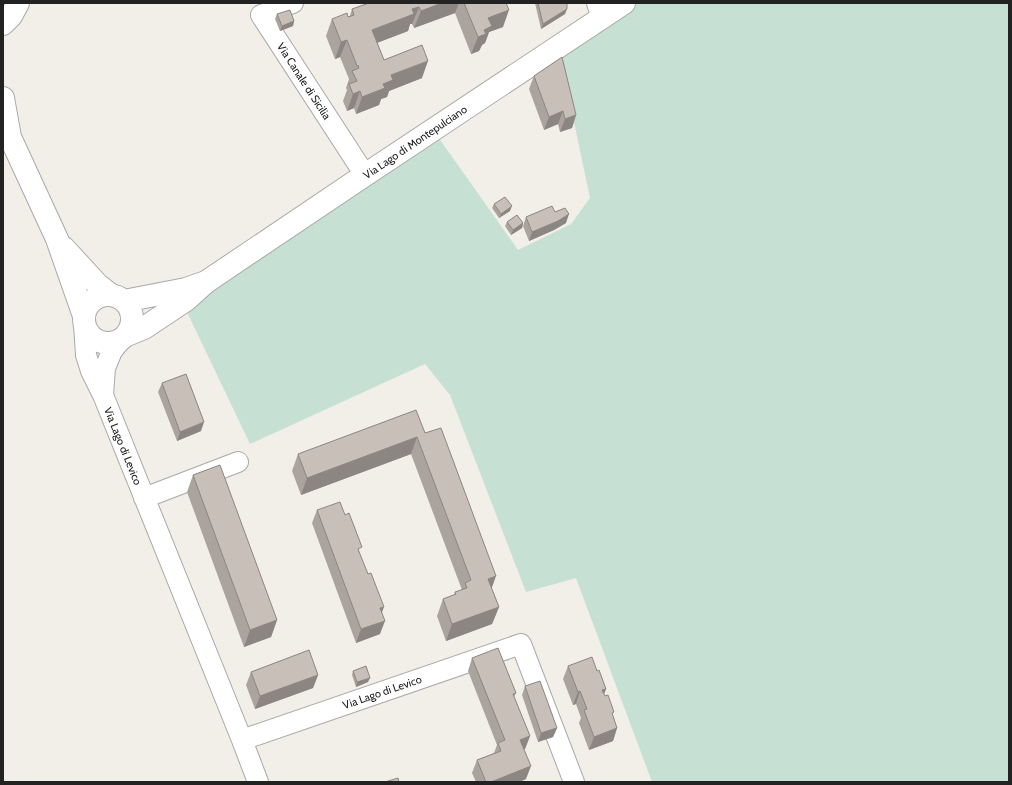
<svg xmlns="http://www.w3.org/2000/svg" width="1012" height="785" font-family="Cabin,sans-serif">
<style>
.wetland{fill:#c6e0d4}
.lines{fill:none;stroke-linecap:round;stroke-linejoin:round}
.minor-casing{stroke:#a9a9a9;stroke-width:22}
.tertiary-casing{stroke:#a9a9a9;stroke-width:24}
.minor{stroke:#fff;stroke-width:20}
.tertiary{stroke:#fff;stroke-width:22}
.wall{fill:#aba49e}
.shaded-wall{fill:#8b8681}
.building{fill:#c7bfb8;stroke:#8b8681}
.labels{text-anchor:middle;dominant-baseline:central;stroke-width:3;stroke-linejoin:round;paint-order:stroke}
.street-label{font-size:11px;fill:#222;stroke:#fff}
</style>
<rect width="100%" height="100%" fill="#f2efe9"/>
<!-- wetland -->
<path class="wetland" d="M630 3H1009V782H652L576 578 526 592 450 395 425 364 250 444 186 310 436 134 518 250 571 224 590 198 571 108 556 53Z"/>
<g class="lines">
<!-- minor casing -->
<g class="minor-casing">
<path id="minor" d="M293 3 261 15 365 175
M597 3 602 18
M84 324 86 355 91 371 103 395 105 368 112 351 121 340
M103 395 242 740 258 782
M144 498 238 462
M242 740 521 644 574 782"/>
</g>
<!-- tertiary casing -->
<g class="tertiary-casing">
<path id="tertiary" d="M3 24 11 16 18 3
M3 98 10 137
M3 126 10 137 57 239 84 316
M64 248 98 285 111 295
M206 282 365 175 624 3
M84 319a24 24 0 1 1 48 0a24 24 0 1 1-48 0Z
M124 301 186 289 206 282 186 300 144 328 127 335"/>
</g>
<!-- minor -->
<use href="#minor" class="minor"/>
<!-- tertiary -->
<use href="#tertiary" class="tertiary"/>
</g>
<!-- wall -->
<path class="wall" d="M369 3H506L503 27 489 32 485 43 482 45 479 51 471 54 455 13 414 28 412 24H410L408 31 377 43 384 60 422 78 389 91 387 97 381 99 379 105 356 114 354 108 347 111 343 101 347 90 346 88 349 79 340 57 335 59 326 36 332 19 350 16 352 9Z
M535 3H567L565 14 541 29Z
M277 14 294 21 293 26 280 31 275 19Z
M534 76 576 115 572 128 560 132 558 124 544 130 529 89Z
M494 204 510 211 499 218 492 208Z
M555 212 566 223 554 230 529 241 523 226 526 217Z
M507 222 523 223 522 228 511 235 505 226Z
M162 383 201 431 177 441 158 392Z
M425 433 492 589 499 607 492 624 446 641 437 616 443 599 454 595 455 592 462 590 411 454 301 495 292 471 298 454Z
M193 475 277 620 271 637 244 647 187 492Z
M317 510 345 515 382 612 380 634 356 643 312 523Z
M472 658 516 693 514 697 530 736 525 749 524 750 526 779 519 782H476L472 773 477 760 494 753 497 745 468 671Z
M568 666 597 671 606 689 604 694 617 728 613 741 589 750 579 723 581 718 576 704 573 705 563 679Z
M353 671 368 682 356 687 352 675Z
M251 672 318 675 313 688 255 709 246 685Z
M525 686 557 728 553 737 538 742 522 695Z"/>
<!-- shaded-wall -->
<path class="shaded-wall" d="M442 3H459L455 13 414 28 421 11Z
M419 7 412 24H410L408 31 366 47 372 30 412 9Z
M567 9 565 14 541 29 543 24Z
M509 10 503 27 489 32 485 43 482 45 479 51 471 54 478 37 488 18Z
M294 21 293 26 280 31 282 26Z
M347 40 340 57 335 59 341 42Z
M428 61 422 78 389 91 387 97 381 99 379 105 356 114 362 97 383 84 391 75Z
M360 91 354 108 347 111 353 94Z
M563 111 558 124 544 130 549 117Z
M576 115 572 128 560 132 565 119Z
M512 206 510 211 499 218 501 214Z
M569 214 566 223 554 230 529 241 532 232Z
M523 223 522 228 511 235 513 230Z
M204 422 201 431 177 441 180 432Z
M417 437 411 454 301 495 307 478Z
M496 576 490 593 488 579Z
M384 607 379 620 380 608Z
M499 607 492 624 446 641 452 624Z
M277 620 271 637 244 647 250 630Z
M385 621 380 634 356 643 361 629Z
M318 675 313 688 255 709 260 696Z
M370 678 368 682 356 687 357 682Z
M606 689 601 702 602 690Z
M580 691 576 704 573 705 578 692Z
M557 728 553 737 538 742 541 733Z
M617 728 613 741 589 750 594 737Z
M530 736 525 749 516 753 520 740Z
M531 766 526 779 519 782H491Z"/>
<!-- building -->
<path class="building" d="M369 3H442L421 11 419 7 412 9 414 14 372 30 384 60 422 45 428 61 391 75 393 80 383 84 385 88 362 97 360 91 353 94 349 84 357 81 352 71 359 68 358 65 357 66 347 40 341 42 332 19 347 13 348 17 354 15 352 9Z
M464 3H506L509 10 488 18 492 26 484 30 486 34 478 37Z
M538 3H567V9L543 24Z
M290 10 294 21 282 26 277 14Z
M562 57 576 115 565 119 563 111 549 117 534 76Z
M505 197 512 206 501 214 494 204Z
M552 206 555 212 565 208 569 214 558 221 532 232 526 217Z
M517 215 523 223 513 230 507 222Z
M186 374 204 422 180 432 162 383Z
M416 410 425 433 441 428 496 576 488 579 499 607 452 624 443 599 456 594 455 592 467 588 465 583 471 580 417 437 307 478 298 454Z
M220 465 277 620 250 630 193 475Z
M340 502 345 515 349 513 362 547 358 549 368 574 371 573 384 607 380 608 385 621 361 629 317 510Z
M498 648 516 693 513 694 530 736 520 740 531 766 491 782H486L477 760 501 751 498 743 505 740 472 658Z
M309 650 318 675 260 696 251 672Z
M592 657 597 671 599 670 606 689 602 690 605 696 608 695 614 712 612 713 617 728 594 737 584 710 587 709 580 691 578 692 568 666Z
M366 666 370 678 357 682 353 671Z
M540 681 557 728 541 733 525 686Z
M398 778 399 782H385Z"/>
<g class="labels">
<!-- street labels -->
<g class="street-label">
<text transform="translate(304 81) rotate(57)">Via Canale di Sicilia</text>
<text transform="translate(415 142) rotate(-34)">Via Lago di Montepulciano</text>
<text transform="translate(123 446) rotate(68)">Via Lago di Levico</text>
<text transform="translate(382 692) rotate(-19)">Via Lago di Levico</text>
</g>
</g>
<!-- border -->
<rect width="1012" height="785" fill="none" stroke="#222222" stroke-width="8"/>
</svg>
